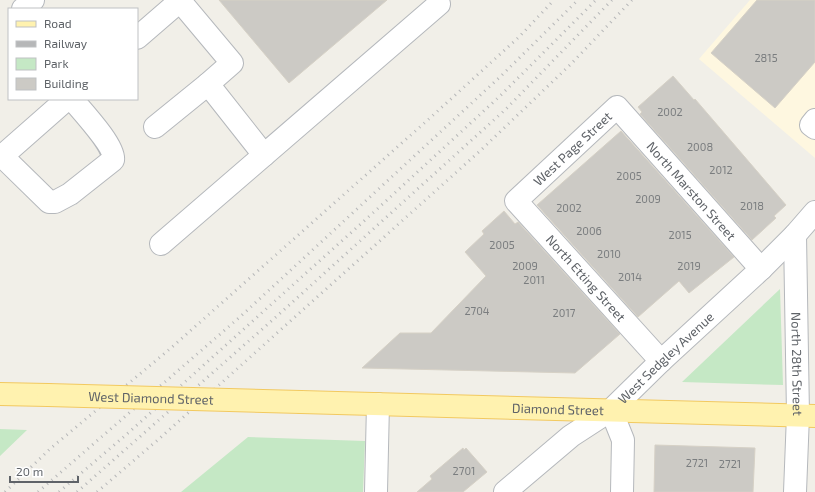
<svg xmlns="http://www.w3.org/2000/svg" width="815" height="492" font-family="'Exo 2',sans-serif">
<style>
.commercial{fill:#fef7e0}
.green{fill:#c5e8c5}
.building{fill:#cccac5;stroke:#d6d1c6}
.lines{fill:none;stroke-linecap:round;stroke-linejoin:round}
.minor-casing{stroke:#b5b8bc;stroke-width:24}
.major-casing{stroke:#f2c960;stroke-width:24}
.minor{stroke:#fff;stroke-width:22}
.major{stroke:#fff2af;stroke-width:22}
.rail{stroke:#b6b7b8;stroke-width:3;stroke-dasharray:1 5;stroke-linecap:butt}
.major-bridge-casing{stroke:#f2c960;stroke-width:24;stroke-linecap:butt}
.major-bridge{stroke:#fff2af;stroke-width:22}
.labels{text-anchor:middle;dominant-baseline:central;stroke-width:3.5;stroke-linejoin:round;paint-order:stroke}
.number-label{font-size:11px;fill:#7a7d7f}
.street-label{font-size:13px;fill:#5f6368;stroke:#fff}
</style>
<rect width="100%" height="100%" fill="#f1efe8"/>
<!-- commercial -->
<path class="commercial" d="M750 0H815V158L699 59Z"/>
<!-- green -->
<path class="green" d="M780 289 783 385 682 382Z
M0 429 27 430 0 456Z
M248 437 365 441 363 492H181Z"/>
<!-- building -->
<path class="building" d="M219 0H387L289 83Z
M757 0H815V62L775 108 711 53Z
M673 76 694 100 695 99 786 205 774 216 776 218 752 240 640 114 642 112 638 107Z
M621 131 734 257 689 293 679 281 638 317 537 205Z
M504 211 515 224 518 222 620 334 575 373 362 368 400 333H431L486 276 465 252 484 234 482 231Z
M655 445 755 448 753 492H654Z
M463 448 464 450 466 448 487 472 463 492H417L432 479 430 476Z"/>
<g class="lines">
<!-- minor casing -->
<g class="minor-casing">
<g id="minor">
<path d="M180 1 232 63 208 84"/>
<path d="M23 9 33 0"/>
<path d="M137 38 181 0"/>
<path d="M815 120 811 125 815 128"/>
<path d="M155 127 208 84 264 155"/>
<path d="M2 156 49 202H55L70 194 113 160C116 147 81 110 72 99"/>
<path d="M0 158 67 99"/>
<path id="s1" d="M795 235 798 415 795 492"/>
<path d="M161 244 439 4"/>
<path id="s2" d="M661 361 516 201 617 107 761 269"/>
<path d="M611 410 623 440 622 492"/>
<path d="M376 492 378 404"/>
<path id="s3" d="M505 492 571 436 611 410 661 361 761 269 795 235 815 212"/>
</g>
</g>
<!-- major casing -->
<g class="major-casing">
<g id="major">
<path d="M0 394 48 395"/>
<path id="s4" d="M301 402 815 416"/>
</g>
</g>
<!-- minor -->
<use href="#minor" class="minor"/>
<!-- major -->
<use href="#major" class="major"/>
<!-- rail -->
<path class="rail" d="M5 492 51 448 171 348 430 118 519 37 554 0
M38 492 241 316 501 76 578 0
M59 492 127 434 374 212 500 96 596 0
M77 492 276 317 506 109 612 0
M97 492 160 438 480 151 571 64 632 0"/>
<!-- major-bridge casing -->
<g class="major-bridge-casing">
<g id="major-bridge">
<path id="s5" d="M48 395 301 402"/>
</g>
</g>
<!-- major-bridge -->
<use href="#major-bridge" class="major-bridge"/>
</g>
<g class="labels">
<!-- number labels -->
<g class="number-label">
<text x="766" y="57">2815</text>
<text x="670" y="111">2002</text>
<text x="700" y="146">2008</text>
<text x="721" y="169">2012</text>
<text x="629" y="175">2005</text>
<text x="648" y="198">2009</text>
<text x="752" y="205">2018</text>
<text x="569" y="207">2002</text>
<text x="589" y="230">2006</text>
<text x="680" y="234">2015</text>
<text x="502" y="244">2005</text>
<text x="609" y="253">2010</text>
<text x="525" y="265">2009</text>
<text x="689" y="265">2019</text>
<text x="630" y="276">2014</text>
<text x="534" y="279">2011</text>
<text x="477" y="310">2704</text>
<text x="564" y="312">2017</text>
<text x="697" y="462">2721</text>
<text x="730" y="463">2721</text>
<text x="464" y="470">2701</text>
</g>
<!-- street labels -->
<g class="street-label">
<text stroke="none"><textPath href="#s2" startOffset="293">West Page Street</textPath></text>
<text stroke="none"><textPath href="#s2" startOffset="466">North Marston Street</textPath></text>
<text transform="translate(586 278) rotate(48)">North Etting Street</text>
<text stroke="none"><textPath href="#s3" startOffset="210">West Sedgley Avenue</textPath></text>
<text stroke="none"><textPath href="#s1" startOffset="129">North 28th Street</textPath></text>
<text stroke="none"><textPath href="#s5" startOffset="103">West Diamond Street</textPath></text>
<text stroke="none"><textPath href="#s4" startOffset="257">Diamond Street</textPath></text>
</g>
</g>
<!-- legend -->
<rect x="8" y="8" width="130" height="92" fill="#ffffff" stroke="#bfc1c3"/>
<rect x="16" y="21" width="20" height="6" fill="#fff2af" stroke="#bfc1c3"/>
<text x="44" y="28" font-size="12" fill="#5f6368">Road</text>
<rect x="16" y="41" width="20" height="6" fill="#b6b7b8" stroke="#bfc1c3"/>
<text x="44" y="48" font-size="12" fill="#5f6368">Railway</text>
<rect x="16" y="58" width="20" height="12" fill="#c5e8c5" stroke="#bfc1c3"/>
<text x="44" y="68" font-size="12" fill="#5f6368">Park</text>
<rect x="16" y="78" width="20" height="12" fill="#cccac5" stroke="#bfc1c3"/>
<text x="44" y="88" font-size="12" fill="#5f6368">Building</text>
<!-- scale -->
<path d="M10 476v6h68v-6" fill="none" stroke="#5f6368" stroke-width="2"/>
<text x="16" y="476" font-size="12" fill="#5f6368" stroke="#ffffff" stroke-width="3" paint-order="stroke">20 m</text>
</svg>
